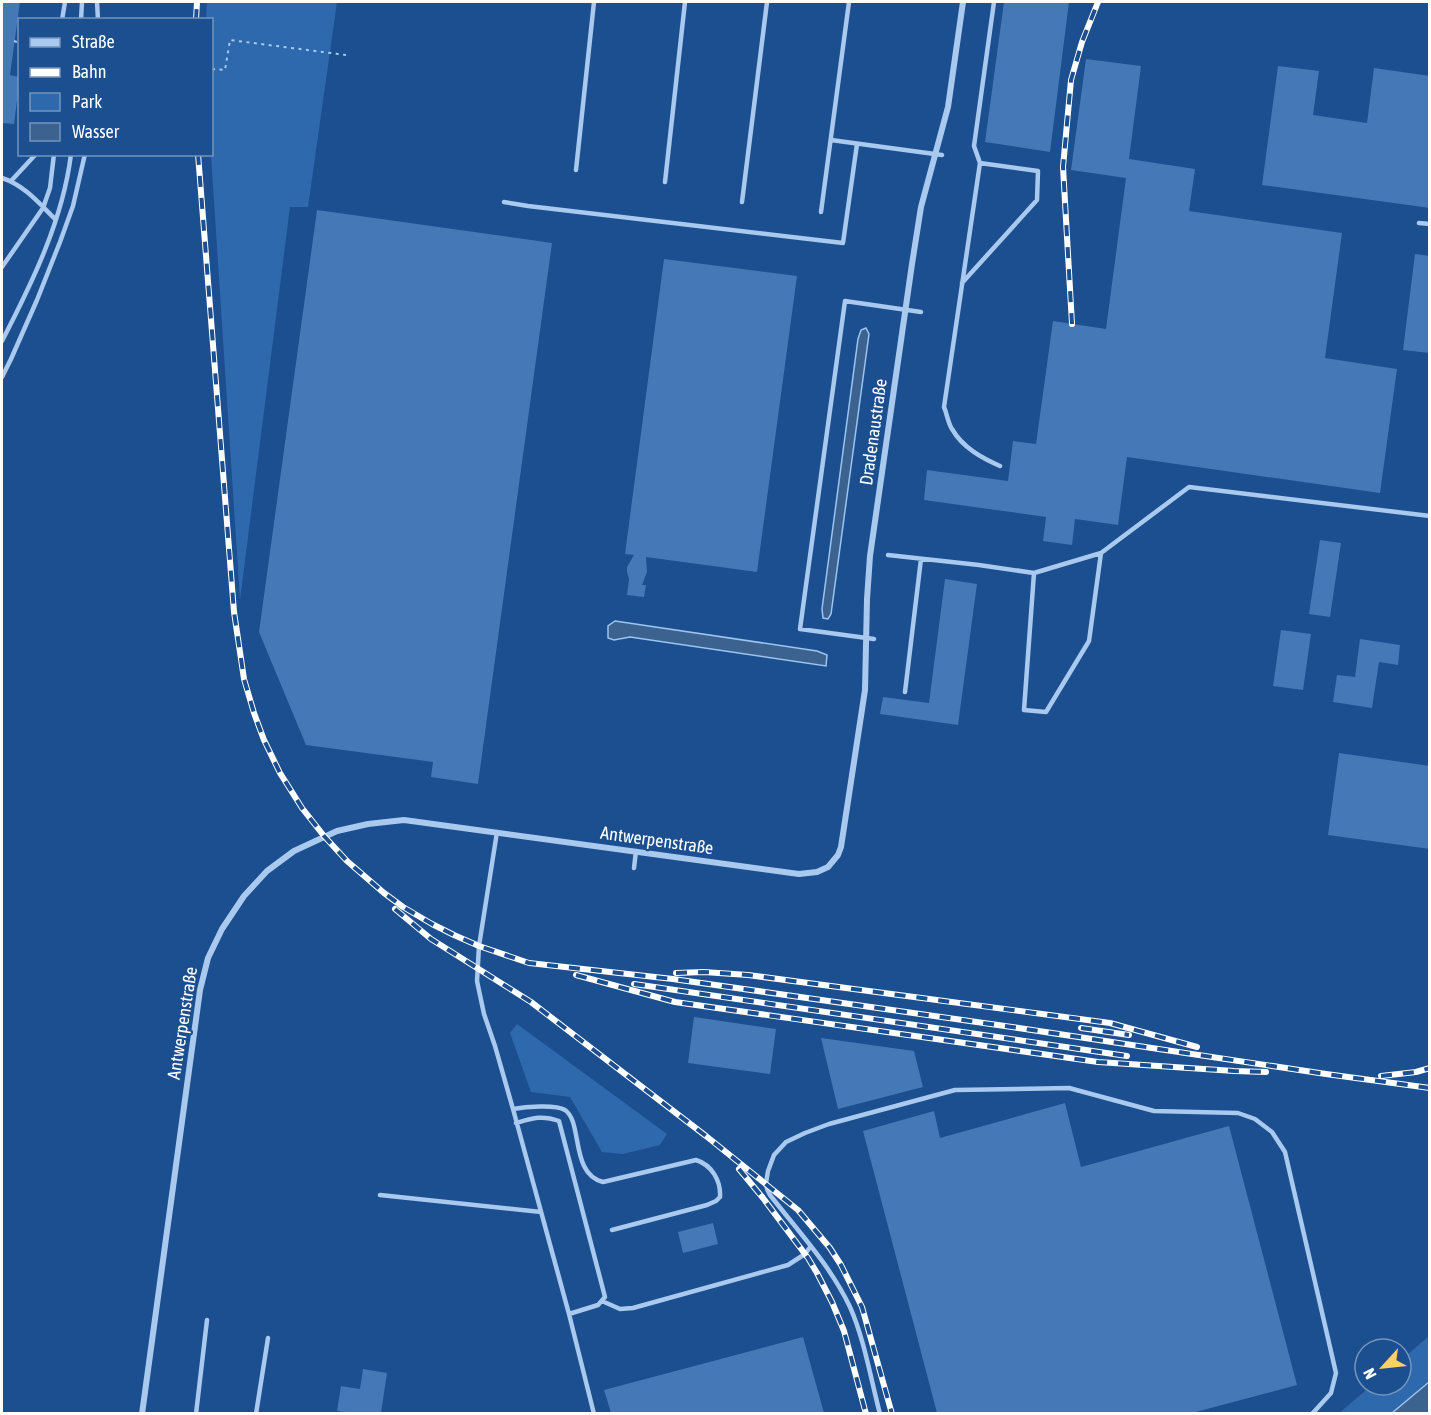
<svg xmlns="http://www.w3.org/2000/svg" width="1431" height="1415" font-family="'Asap Condensed',sans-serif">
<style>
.green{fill:#2e69ad}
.water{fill:#3c6290;stroke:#9cc4f0;stroke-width:1.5}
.building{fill:#4478b7}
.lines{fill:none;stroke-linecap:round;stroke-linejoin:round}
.path{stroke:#a9c9ee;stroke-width:2;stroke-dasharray:3 4.5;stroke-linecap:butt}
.lane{stroke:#a9c9ee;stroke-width:4.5}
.street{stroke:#a9c9ee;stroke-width:6}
.rail-casing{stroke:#fff;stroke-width:6}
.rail{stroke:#1b4f8f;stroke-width:4;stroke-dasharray:11;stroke-linecap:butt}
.labels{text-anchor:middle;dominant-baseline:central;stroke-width:4.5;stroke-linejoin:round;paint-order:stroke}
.street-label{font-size:18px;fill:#fff;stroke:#1b4f8f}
</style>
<rect width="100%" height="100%" fill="#1b4f8f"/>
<!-- green -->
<path class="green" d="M207 2H337L308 207H290L240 600 211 155 212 20 206 19Z
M517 1024 667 1134 660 1145 623 1154 602 1152 570 1097 531 1092 510 1033Z
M1429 1336V1382L1392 1413 1338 1414 1372 1385H1401V1360Z"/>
<!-- water -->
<path class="water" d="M866 328 869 334 831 614 828 619 823 618 822 609 858 339 861 330Z
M615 621 817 651 827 655 826 666 630 637 614 640 608 638V626Z
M1429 1382V1413H1392Z"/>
<!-- building -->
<path class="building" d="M2 2H20L10 75 20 77 14 124 2 123Z
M1004 2H1069L1050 152 985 142Z
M1086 59 1141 66 1129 159 1195 169 1189 211 1342 233 1325 358 1397 369 1380 493 1127 457 1118 525 1075 519 1072 545 1043 541 1046 517 924 500 927 470 1008 481 1013 441 1036 444 1053 321 1106 329 1126 178 1071 170Z
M1278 66 1319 71 1313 115 1367 123 1374 68 1430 76V208L1262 185Z
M317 210 552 243 478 784 431 777 433 762 306 745 259 632Z
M1415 254 1430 256V353L1403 350Z
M664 259 797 276 757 572 646 557 647 572 642 585H646L644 597 627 595 629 579 627 572V567L634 555 625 554Z
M1320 540 1341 543 1330 617 1309 614Z
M945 579 977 584 958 725 880 714 883 697 929 703Z
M1281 630 1311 634 1303 690 1273 686Z
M1360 639 1400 645 1398 665 1379 662 1372 708 1333 702 1337 675 1355 677Z
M1339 753 1430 766V849L1328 835Z
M694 1017 776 1029 770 1074 688 1063Z
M821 1038 914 1051 923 1087 838 1109Z
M1065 1103 1081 1167 1229 1126 1297 1385 1192 1413H937L863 1131 934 1111 940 1138Z
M713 1223 718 1244 683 1253 678 1232Z
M803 1337 824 1413H611L604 1390Z
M363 1369 387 1373 381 1413H356L337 1411 341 1386 360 1389Z"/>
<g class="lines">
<!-- path -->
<path class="path" d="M14 41 20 43
M212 69 225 70 230 40 346 55"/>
<!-- lane -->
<path class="lane" d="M97 2 98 20
M994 2 974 146 980 163 944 407C947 414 948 423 952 429 963 448 982 458 1000 466
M62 20 65 2
M81 20 82 2
M831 140 942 155
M576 170 594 2
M2 178C24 185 39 203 55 219
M11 181 36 154
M665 182 685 2
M504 202 528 206 843 243 857 144
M742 202 767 2
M821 212 849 2
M1419 223 1430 224
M2 267 43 208 50 188 54 154
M962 283 1037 200 1038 171 980 163
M2 341C32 283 63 220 71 154
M2 377 11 359 37 300 60 242 73 206 85 154
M888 555 979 565 1034 573 1101 553 1189 487 1430 516
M1034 573 1024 710 1046 712 1089 641 1101 553
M874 639 800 629 845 301 921 312
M905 692 921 559
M497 832 479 946 477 981 484 1014 495 1046 513 1109 569 1314 594 1414
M634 868 636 851
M513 1109C524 1107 555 1104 565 1110 583 1122 570 1174 603 1182L696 1160C712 1165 721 1181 720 1197L716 1201 707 1205 612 1230
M516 1123C533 1118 542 1115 559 1121L605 1297 598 1305 569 1314
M380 1195 541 1212
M602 1301 620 1309 633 1308 788 1265 805 1254 811 1246
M196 1414 207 1320
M256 1414 268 1338
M880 1414C871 1380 864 1338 850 1307 830 1265 798 1231 770 1195L767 1189 766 1183 768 1171 774 1155 786 1142 805 1133 829 1124 955 1090 1069 1088 1154 1111 1238 1113 1255 1119 1272 1132 1285 1152 1336 1373 1331 1393 1312 1414"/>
<!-- street -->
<path class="street" d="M142 1414 200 990 208 958 222 929 244 896 267 871 294 851 337 831 368 824 404 820 799 874 817 872 828 867 838 855 841 847 865 690 867 599 870 556 912 264 921 207 948 107 963 2"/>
<!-- rail casing -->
<g class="rail-casing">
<path id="rail" d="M196 20 197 2
M198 154 234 612 244 679 254 713 264 740 280 773 302 808 324 836 347 861 384 893 403 907 432 924 454 935 479 946 529 963 673 979 1012 1027 1326 1074 1430 1088
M1072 324 1063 167 1071 80 1082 42 1098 2
M395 909 431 939 531 1002 706 1136 798 1210 830 1248 841 1265 862 1307 892 1414
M676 973 704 972 748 975 1110 1023 1197 1047
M576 975 675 1002 1098 1062 1234 1071 1266 1072
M634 984 1127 1056
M1081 1028 1129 1035
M1381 1076 1416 1072 1430 1068
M739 1169 763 1198 808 1258 817 1273 832 1302 844 1331 866 1414"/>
</g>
<!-- rail -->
<use href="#rail" class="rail"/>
</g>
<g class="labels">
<!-- street labels -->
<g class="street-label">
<text transform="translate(873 432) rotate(-82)">Dradenaustraße</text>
<text transform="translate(657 840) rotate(8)">Antwerpenstraße</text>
<text transform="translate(182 1023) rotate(-81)">Antwerpenstraße</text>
</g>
</g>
<!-- border -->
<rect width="1431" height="1415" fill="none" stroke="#ffffff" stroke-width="6"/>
<!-- legend -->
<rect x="18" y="18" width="195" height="138" fill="#1b4f8f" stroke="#7695bc" stroke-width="1.5"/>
<rect x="30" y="38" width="30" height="9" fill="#a9c9ee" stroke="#7695bc" stroke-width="1.5"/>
<text x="72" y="48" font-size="18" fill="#ffffff">Straße</text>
<rect x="30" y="68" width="30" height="9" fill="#ffffff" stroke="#7695bc" stroke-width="1.5"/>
<text x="72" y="78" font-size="18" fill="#ffffff">Bahn</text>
<rect x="30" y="93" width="30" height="18" fill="#2e69ad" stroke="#7695bc" stroke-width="1.5"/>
<text x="72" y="108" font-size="18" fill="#ffffff">Park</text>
<rect x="30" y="123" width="30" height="18" fill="#3c6290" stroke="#7695bc" stroke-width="1.5"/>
<text x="72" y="138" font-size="18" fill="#ffffff">Wasser</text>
<!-- north arrow -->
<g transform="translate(1383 1367) rotate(243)"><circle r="28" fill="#1b4f8f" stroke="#7695bc" stroke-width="1.5"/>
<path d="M0-4.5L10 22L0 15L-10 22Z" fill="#ffd166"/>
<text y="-9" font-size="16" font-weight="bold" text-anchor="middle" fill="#ffffff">N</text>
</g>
</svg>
